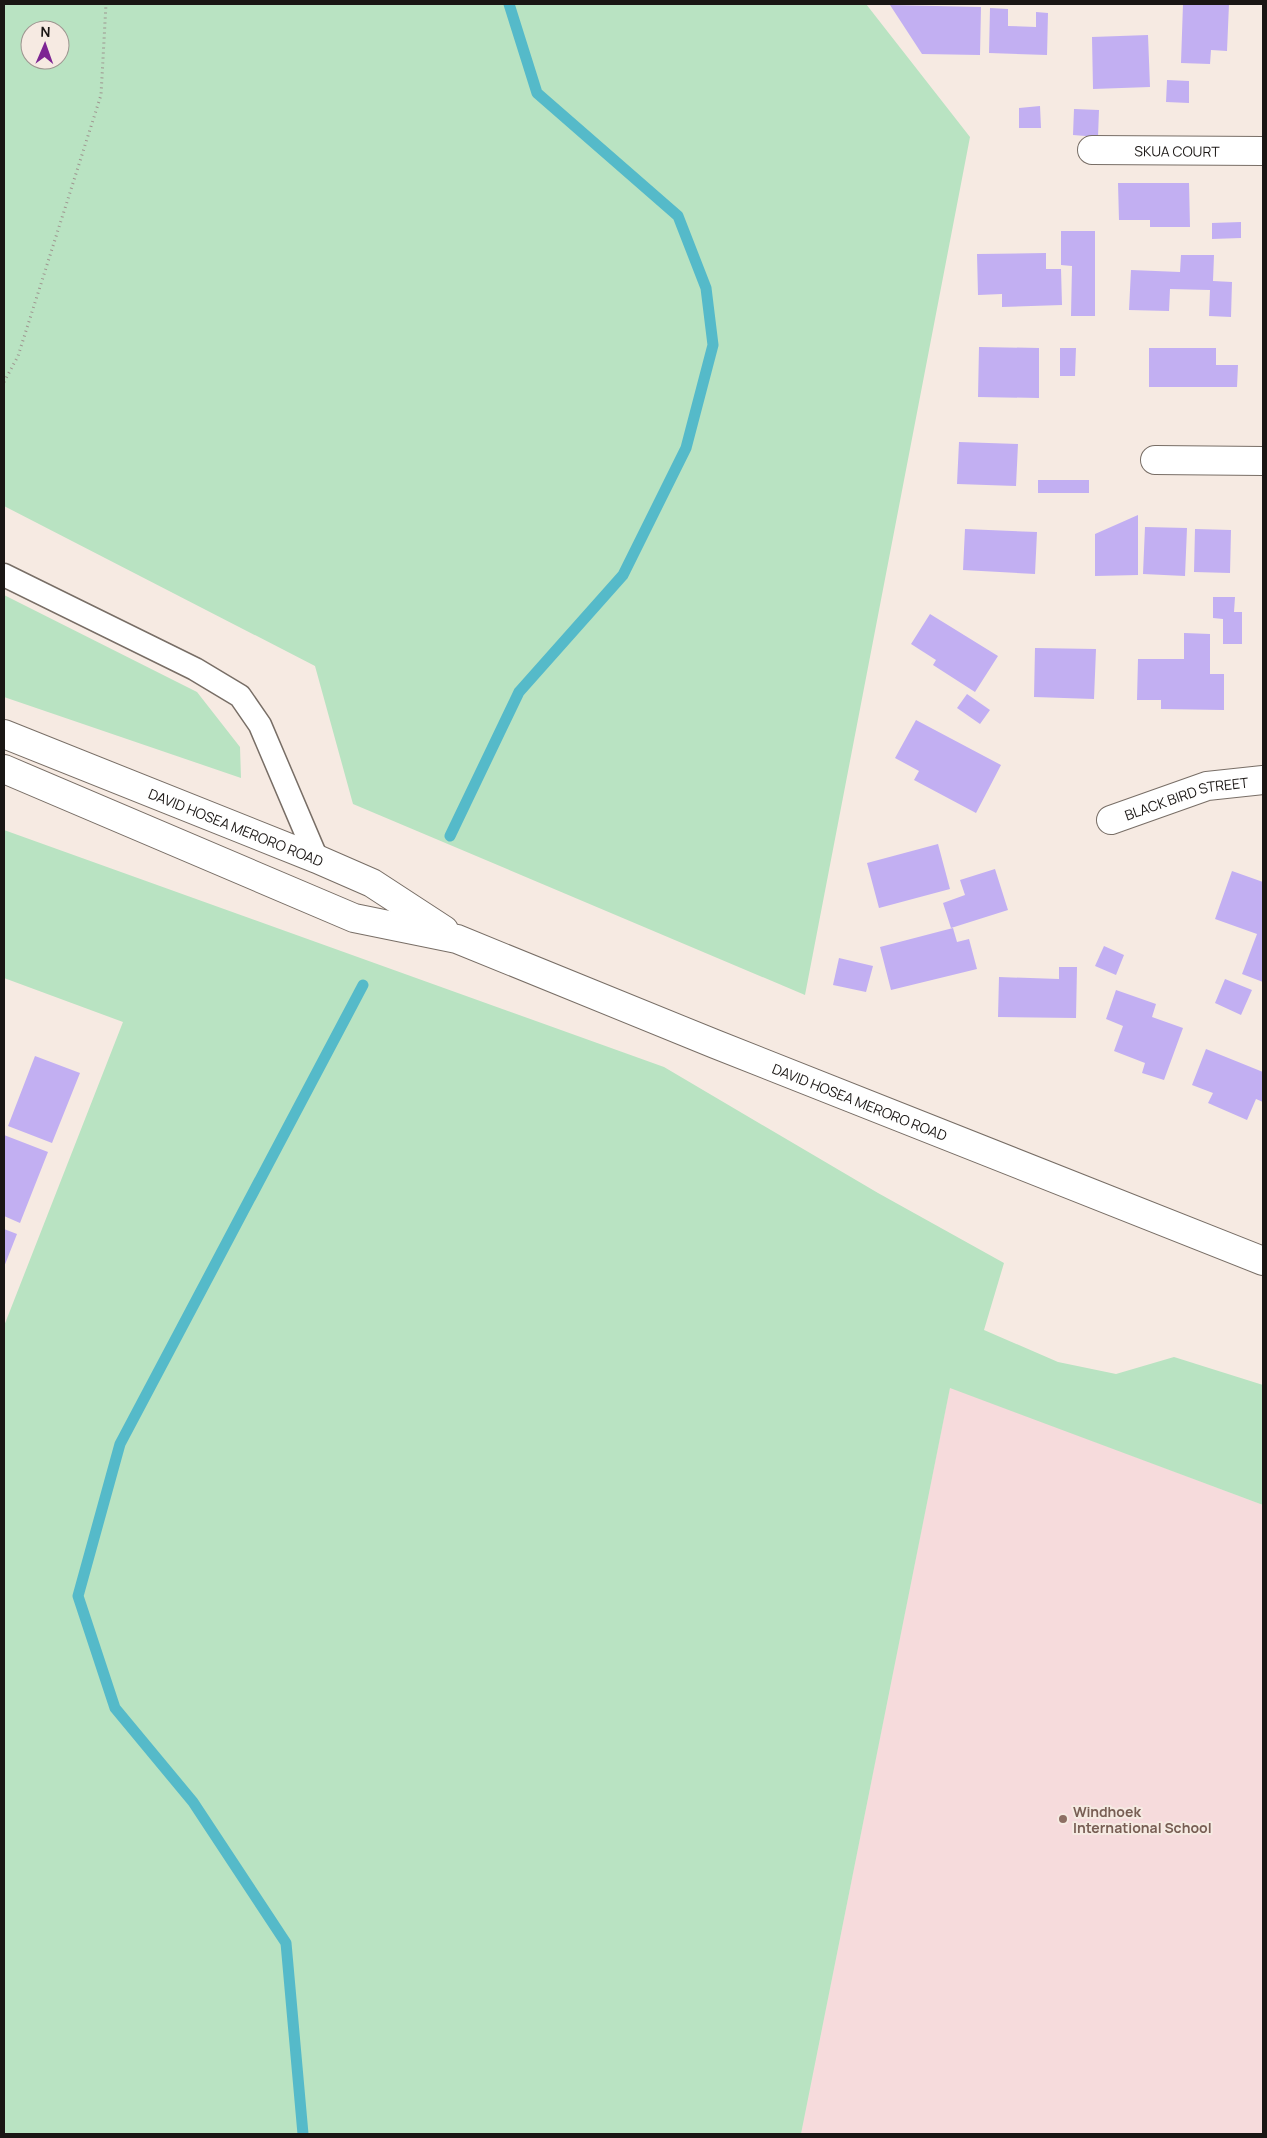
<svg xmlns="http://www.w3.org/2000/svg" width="1267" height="2138" font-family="Manrope,sans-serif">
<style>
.education{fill:#f6dbdc}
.green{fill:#b9e3c2;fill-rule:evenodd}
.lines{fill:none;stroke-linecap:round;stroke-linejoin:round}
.stream{stroke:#55bac9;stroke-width:11}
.building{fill:#c2aff2}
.lane-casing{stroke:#786e66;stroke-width:25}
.street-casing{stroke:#786e66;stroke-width:30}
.secondary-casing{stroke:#786e66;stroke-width:30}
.path{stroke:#9e958f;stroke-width:3;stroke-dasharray:1 4;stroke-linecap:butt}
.lane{stroke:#fff;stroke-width:22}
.street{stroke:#fff;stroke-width:28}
.secondary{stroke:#fff;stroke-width:28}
.education-dot{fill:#8d6e63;stroke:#f6eae2;stroke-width:2}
.labels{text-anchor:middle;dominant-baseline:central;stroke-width:4;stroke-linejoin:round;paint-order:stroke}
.street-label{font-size:14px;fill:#1a1614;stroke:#f6eae2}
.education-label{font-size:14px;font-weight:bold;fill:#785e54;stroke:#f6eae2;text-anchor:start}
</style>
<rect width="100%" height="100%" fill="#f6eae2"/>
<!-- education -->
<path class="education" d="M950 1387 1263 1505V2134H801Z"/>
<!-- green -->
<path class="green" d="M4 4H866L970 137 805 995 353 804 315 666 4 506ZM30 30H60V60H30Z
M4 595 197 692 240 747 241 778 4 697Z
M4 830 664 1067 878 1193 1004 1263 984 1330 1058 1362 1116 1374 1174 1357 1263 1385V1505L950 1388 801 2134H4V1326L123 1022 4 978Z"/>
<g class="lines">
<!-- stream -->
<path class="stream" d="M450 836 519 692 623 575 686 448 713 345 706 288 678 216 537 93 509 4
M303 2134 286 1943 193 1802 115 1708 78 1596 120 1444 363 985"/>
</g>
<!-- building -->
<path class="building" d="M1183 4H1229L1227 51 1211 50 1210 64 1181 63Z
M890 5 981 7 980 55 922 54Z
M990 8 1008 9V26L1036 27V12L1048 13 1047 55 989 53Z
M1148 35 1150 87 1093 89 1092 37Z
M1167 80 1189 81V103L1166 102Z
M1040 106 1041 128H1019V108Z
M1074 109 1099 110 1098 137 1073 135Z
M1118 183H1189L1190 227H1150V220H1119Z
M1241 222V238L1212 239V223Z
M1061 231H1095V316H1071L1072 266 1061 265Z
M1046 253V269H1061L1062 305 1002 307V294L978 295 977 254Z
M1181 255H1214L1213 281 1232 282 1231 317 1209 316 1210 290 1170 289 1169 311 1129 310 1131 270 1180 272Z
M979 347 1039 348V398L978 397Z
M1060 348H1076L1075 376H1060Z
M1149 348H1216V365H1238L1237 387H1149Z
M959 442 1018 444 1016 486 957 484Z
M1038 480H1089V493H1038Z
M1138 515V575L1095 576V534Z
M1145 527 1187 528 1185 576 1143 574Z
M965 529 1037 532 1035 574 963 570Z
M1195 529 1231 530 1230 573 1194 572Z
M1213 597H1235L1234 612H1242V644H1223V619L1213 618Z
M930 614 998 656 975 692 933 665 936 660 911 644Z
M1184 633 1210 634V674H1224V710L1161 709V700H1137L1138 659H1184Z
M1035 648 1096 649 1094 699 1034 697Z
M967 694 990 710 980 724 957 708Z
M916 720 1001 765 976 813 914 780 919 771 895 758Z
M938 844 950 889 879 908 867 863Z
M995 869 1008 910 951 928 943 903 965 895 960 880Z
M1232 871 1263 882V982L1242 974 1257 934 1215 919Z
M953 928 957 942 969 939 977 969 891 990 880 947Z
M1104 946 1124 955 1116 975 1095 966Z
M839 958 873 966 866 992 833 985Z
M1059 967H1077L1076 1018 998 1017 999 977 1059 979Z
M1225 979 1252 990 1241 1015 1215 1003Z
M1116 990 1156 1004 1152 1017 1183 1028 1164 1080 1142 1073 1145 1063 1114 1051 1123 1026 1106 1019Z
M1206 1049 1263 1072V1102L1256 1099 1247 1120 1208 1103 1213 1093 1192 1085Z
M35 1056 80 1073 52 1143 8 1126Z
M4 1135 48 1152 20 1223 4 1216Z
M4 1229 17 1234 4 1267Z"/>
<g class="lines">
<!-- lane casing -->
<g class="lane-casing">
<path id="lane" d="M4 575 195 669 240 696 260 725 317 859"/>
</g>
<!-- street casing -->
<g class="street-casing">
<g id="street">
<path id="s1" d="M1092 150 1263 151"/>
<path d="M1155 460 1263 461"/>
<path id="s2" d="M1111 820 1207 786 1263 780"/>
</g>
</g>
<!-- secondary casing -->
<g class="secondary-casing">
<g id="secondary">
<path id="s3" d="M4 734 317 859 372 883 444 930"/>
<path id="s4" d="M4 769 354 918 457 939 715 1044 1263 1261"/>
</g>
</g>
<!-- path -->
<path class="path" d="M4 382 18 356 101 95 106 4"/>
<!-- lane -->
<use href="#lane" class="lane"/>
<!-- street -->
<use href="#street" class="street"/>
<!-- secondary -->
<use href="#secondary" class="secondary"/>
</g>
<!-- markers -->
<circle class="education-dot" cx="1063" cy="1819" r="5"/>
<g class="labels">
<!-- street labels -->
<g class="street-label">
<text stroke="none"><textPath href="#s1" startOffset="85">SKUA COURT</textPath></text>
<text stroke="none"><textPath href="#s2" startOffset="79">BLACK BIRD STREET</textPath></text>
<text stroke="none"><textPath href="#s3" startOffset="250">DAVID HOSEA MERORO ROAD</textPath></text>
<text stroke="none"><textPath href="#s4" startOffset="920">DAVID HOSEA MERORO ROAD</textPath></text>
</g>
<!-- education labels -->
<g class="education-label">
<text x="1073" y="1811">Windhoek<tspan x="1073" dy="16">International School</tspan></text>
</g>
</g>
<!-- border -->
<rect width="1267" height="2138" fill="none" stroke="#1a1614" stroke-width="10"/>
<!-- north arrow -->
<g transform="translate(45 45) rotate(2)"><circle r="24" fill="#f6eae2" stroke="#9e9590"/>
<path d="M0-4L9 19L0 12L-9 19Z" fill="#7d2593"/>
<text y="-8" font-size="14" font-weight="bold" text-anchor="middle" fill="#1a1614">N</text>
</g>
</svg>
